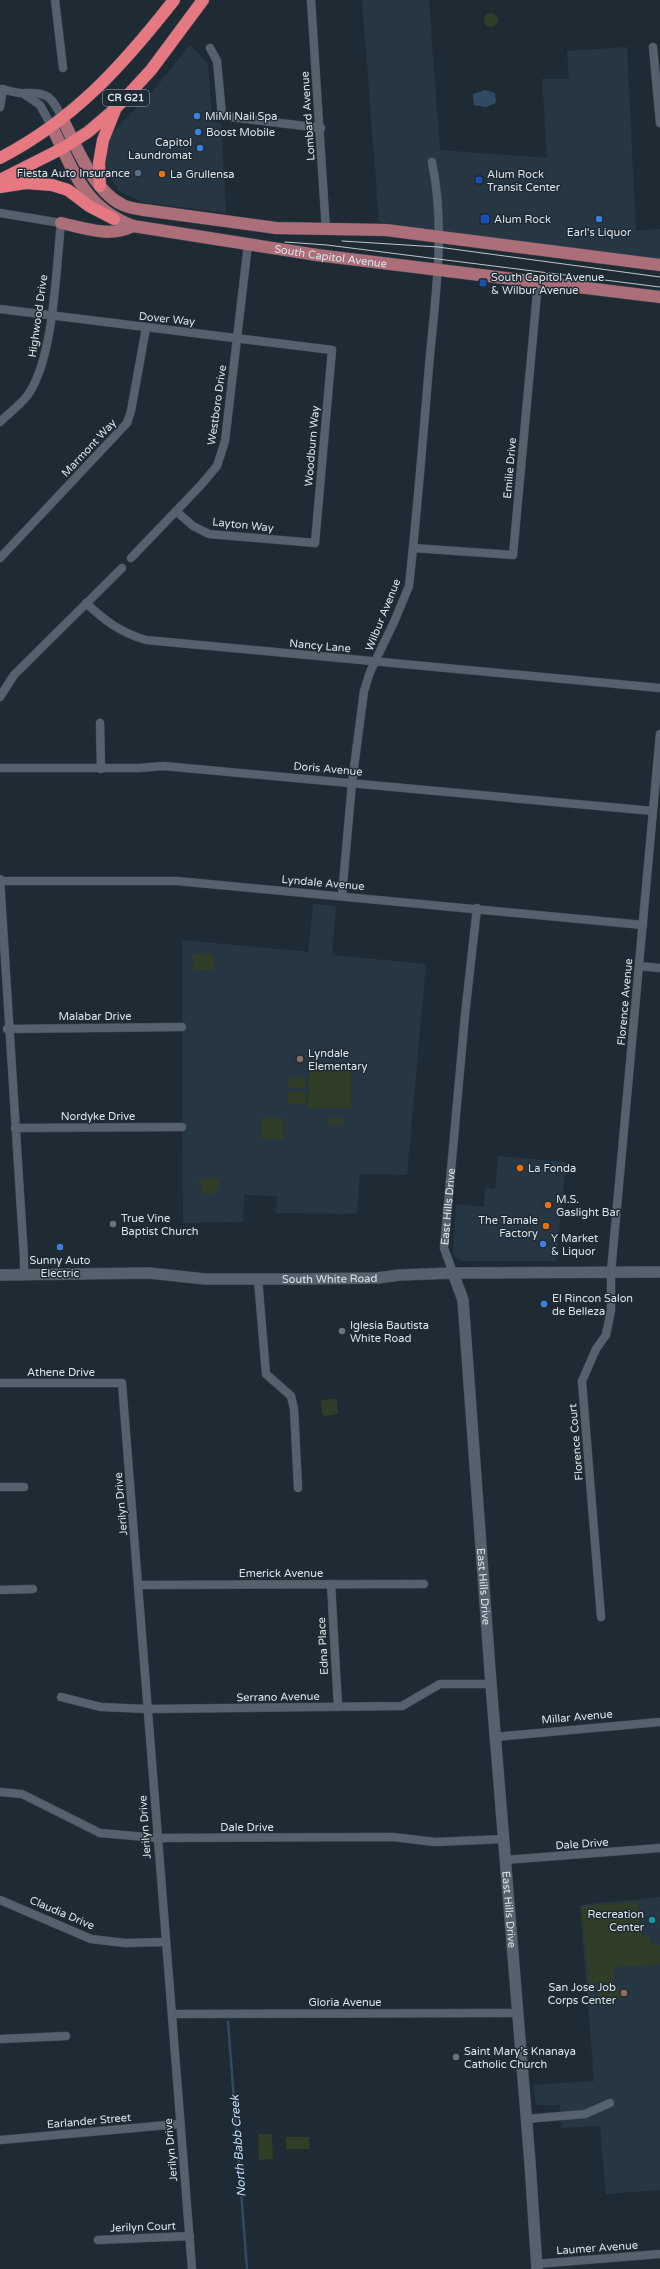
<svg xmlns="http://www.w3.org/2000/svg" width="660" height="2269" font-family="'Varela Round',sans-serif">
<style>
.built{fill:#263743}
.green{fill:#303d27}
.water{fill:#314a63}
.lines{fill:none;stroke-linecap:round;stroke-linejoin:round}
.stream{stroke:#314a63;stroke-width:2.5}
.street-casing{stroke:#3f4951;stroke-width:9}
.secondary-casing{stroke:#3f4951;stroke-width:12}
.primary-casing{stroke:#3f4951;stroke-width:13}
.highway-casing{stroke:#3f4951;stroke-width:13}
.street{stroke:#55626d;stroke-width:8}
.secondary{stroke:#55626d;stroke-width:11}
.primary{stroke:#ac6f79;stroke-width:12}
.highway{stroke:#e67881;stroke-width:12}
.tram{stroke:#bec6cd;stroke-width:1}
.shop-dot{fill:#3f7fe0;stroke:#1f2b34;stroke-width:1.5}
.service-dot{fill:#5c6f8a;stroke:#1f2b34;stroke-width:1.5}
.food-dot{fill:#e8710a;stroke:#1f2b34;stroke-width:1.5}
.transit-dot{fill:#1a4fb4;stroke:#1f2b34;stroke-width:1.5}
.education-dot{fill:#8d6e63;stroke:#1f2b34;stroke-width:1.5}
.worship-dot{fill:#6b7280;stroke:#1f2b34;stroke-width:1.5}
.culture-dot{fill:#0f9aa8;stroke:#1f2b34;stroke-width:1.5}
.labels{text-anchor:middle;dominant-baseline:central;stroke-width:3;stroke-linejoin:round;paint-order:stroke}
.shield{fill:#1f2b34;stroke:#a3acb3;stroke-width:1}
.shield-label{font-size:10px;font-weight:bold;fill:#dbe3e9}
.poi-label{font-size:11px;fill:#dbe3e9;stroke:#1f2b34;text-anchor:start}
.street-label{font-size:11px;fill:#dbe3e9;stroke:#1f2b34}
.water-label{font-size:12px;font-style:italic;fill:#c1dcf9;stroke:#1f2b34}
</style>
<rect width="100%" height="100%" fill="#1f2b34"/>
<!-- built -->
<path class="built" d="M362 0H429L440 150 547 158 542 79H569L567 51 627 47 636 231 660 229V260L379 222Z
M190 44 208 64 212 122 221 123 226 213 143 202 119 191 107 173 103 156 113 132 154 90Z
M313 904 336 906 332 955 426 964 407 1175 360 1174 357 1214 276 1213 277 1196 244 1195 243 1222 183 1223 182 940 308 952Z
M498 1156 566 1162 556 1261H462L453 1255 456 1204 484 1207 485 1188 495 1189Z
M660 1897V2190L606 2194 600 2126 561 2128 560 2105H538L535 2101 534 2085 594 2081 580 1905Z"/>
<!-- green -->
<path class="green" d="M484 20a7 7 0 1 1 14 0a7 7 0 1 1-14 0Z
M193 954H213V970L193 971Z
M309 1071H351V1108H308Z
M289 1077H305V1088H288Z
M288 1092H305V1104H288Z
M262 1118H283V1139H262Z
M328 1118H344V1125H328Z
M198 1179H220L218 1188 213 1194 203 1193Z
M337 1399 338 1414 324 1416 322 1413 321 1400Z
M637 1902 642 1919 638 1921 643 1937H649L652 1945H660V1964L613 1967V1982L589 1983 581 1906Z
M619 1987 622 1992 620 1999 600 2004 598 1995 599 1988Z
M258 2134H272L273 2159 259 2160Z
M286 2137H309L310 2149H286Z"/>
<!-- water -->
<path class="water" d="M485 90 495 93 496 103 486 107 474 105 473 94Z"/>
<g class="lines">
<!-- stream -->
<path class="stream" d="M228 2022 247 2269"/>
<!-- street casing -->
<g class="street-casing">
<g id="street">
<path d="M55 0 63 68"/>
<path d="M311 0 326 230"/>
<path d="M653 47 660 123"/>
<path d="M210 48 217 61 222 116 321 128"/>
<path d="M0 89C8 90 17 94 25 93 50 92 52 98 63 120"/>
<path d="M24 94 40 105 52 127"/>
<path d="M0 107 3 89"/>
<path d="M0 213 61 223C56 269 54 360 27 396 19 406 8 414 0 422"/>
<path d="M0 309 332 350 315 543 209 534 193 526 176 511"/>
<path d="M413 548 513 555 538 282"/>
<path d="M0 558 127 423 131 411 146 328"/>
<path d="M131 558 201 485 217 466 225 441 248 244"/>
<path d="M86 603C104 620 121 633 146 640L660 688"/>
<path d="M0 697 14 675 122 568"/>
<path d="M100 723 101 769"/>
<path d="M0 768H139L164 766 653 811"/>
<path d="M0 879C7 1005 15 1131 24 1258V1273"/>
<path d="M0 881H177L643 925"/>
<path d="M342 895 352 783 364 691 370 672 394 622 409 586C417 513 423 440 429 366 435 299 446 229 432 162"/>
<path d="M639 966 660 968"/>
<path d="M7 1029 182 1027"/>
<path d="M15 1128 182 1127"/>
<path id="s1" d="M453 1273 444 1248 465 1015 477 908"/>
<path d="M258 1279 266 1374 291 1396 294 1409 298 1488"/>
<path d="M0 1383H122L192 2269"/>
<path d="M0 1487H24"/>
<path d="M331 1584 338 1707"/>
<path d="M139 1585 424 1584"/>
<path d="M0 1590 33 1589"/>
<path d="M601 1617 582 1381 596 1349 606 1335 611 1310V1272L660 734"/>
<path d="M61 1697 101 1707 147 1709 402 1706 440 1684H491"/>
<path d="M495 1737 660 1722"/>
<path d="M0 1792 22 1794 100 1833 157 1838 393 1837 435 1842 504 1839"/>
<path d="M506 1860 660 1848"/>
<path d="M0 1900 91 1939 125 1943 165 1942"/>
<path d="M172 2014 517 2013"/>
<path d="M0 2039 66 2036"/>
<path d="M526 2119 585 2114 610 2103"/>
<path d="M0 2140 179 2124"/>
<path d="M98 2240 190 2236"/>
<path d="M536 2264 660 2254"/>
</g>
</g>
<!-- secondary casing -->
<g class="secondary-casing">
<g id="secondary">
<path id="s2" d="M453 1273 463 1300 491 1684 530 2163 537 2269"/>
<path id="s3" d="M0 1275 149 1273 205 1279H301L377 1278 400 1275 453 1273 660 1272"/>
</g>
</g>
<!-- primary casing -->
<g class="primary-casing">
<g id="primary">
<path d="M63 120C76 146 94 192 123 205 129 208 137 209 144 210L276 228 386 230 660 265"/>
<path id="s4" d="M52 127C74 172 84 207 133 226L317 255 660 297"/>
<path d="M61 223C84 228 110 238 133 226"/>
</g>
</g>
<!-- highway casing -->
<g class="highway-casing">
<path id="highway" d="M0 158C75 119 123 65 174 0
M0 180 63 148 88 132 115 109 151 70 203 0
M100 186 99 163 103 140 115 110
M0 187 26 183 52 185 68 190 89 206 114 219"/>
</g>
<!-- street -->
<use href="#street" class="street"/>
<!-- secondary -->
<use href="#secondary" class="secondary"/>
<!-- primary -->
<use href="#primary" class="primary"/>
<!-- highway -->
<use href="#highway" class="highway"/>
<!-- tram -->
<path class="tram" d="M342 241 438 247 660 277
M285 242 327 245 660 287"/>
</g>
<!-- markers -->
<g class="shop-dot">
<circle cx="197" cy="116" r="4"/>
<circle cx="198" cy="132" r="4"/>
<circle cx="200" cy="148" r="4"/>
<circle cx="599" cy="219" r="4"/>
<circle cx="543" cy="1244" r="4"/>
<circle cx="60" cy="1247" r="4"/>
<circle cx="544" cy="1304" r="4"/>
</g>
<circle class="service-dot" cx="138" cy="173" r="4"/>
<g class="food-dot">
<circle cx="162" cy="174" r="4"/>
<circle cx="520" cy="1168" r="4"/>
<circle cx="548" cy="1205" r="4"/>
<circle cx="546" cy="1226" r="4"/>
</g>
<g class="transit-dot">
<rect x="475" y="176" width="8" height="8" rx="2"/>
<rect x="480" y="214" width="10" height="10" rx="2"/>
<rect x="479" y="279" width="8" height="8" rx="2"/>
</g>
<g class="education-dot">
<circle cx="300" cy="1059" r="4"/>
<circle cx="624" cy="1993" r="4"/>
</g>
<g class="worship-dot">
<circle cx="113" cy="1224" r="4"/>
<circle cx="342" cy="1331" r="4"/>
<circle cx="456" cy="2057" r="4"/>
</g>
<circle class="culture-dot" cx="652" cy="1920" r="4"/>
<g class="labels">
<!-- shield labels -->
<rect class="shield" x="103" y="90" width="46" height="16" rx="3"/>
<g class="shield-label">
<text x="126" y="98">CR G21</text>
</g>
<!-- poi labels -->
<g class="poi-label">
<text x="205" y="116">MiMi Nail Spa</text>
<text x="206" y="132">Boost Mobile</text>
<text x="192" y="142" text-anchor="end">Capitol<tspan x="192" dy="13">Laundromat</tspan></text>
<text x="130" y="173" text-anchor="end">Fiesta Auto Insurance</text>
<text x="170" y="174">La Grullensa</text>
<text x="487" y="174">Alum Rock<tspan x="487" dy="13">Transit Center</tspan></text>
<text x="494" y="219">Alum Rock</text>
<text x="599" y="232" text-anchor="middle">Earl's Liquor</text>
<text x="491" y="277">South Capitol Avenue<tspan x="491" dy="13">&amp; Wilbur Avenue</tspan></text>
<text x="308" y="1053">Lyndale<tspan x="308" dy="13">Elementary</tspan></text>
<text x="528" y="1168">La Fonda</text>
<text x="556" y="1199">M.S.<tspan x="556" dy="13">Gaslight Bar</tspan></text>
<text x="121" y="1218">True Vine<tspan x="121" dy="13">Baptist Church</tspan></text>
<text x="538" y="1220" text-anchor="end">The Tamale<tspan x="538" dy="13">Factory</tspan></text>
<text x="551" y="1238">Y Market<tspan x="551" dy="13">&amp; Liquor</tspan></text>
<text x="60" y="1260" text-anchor="middle">Sunny Auto<tspan x="60" dy="13">Electric</tspan></text>
<text x="552" y="1298">El Rincon Salon<tspan x="552" dy="13">de Belleza</tspan></text>
<text x="350" y="1325">Iglesia Bautista<tspan x="350" dy="13">White Road</tspan></text>
<text x="644" y="1914" text-anchor="end">Recreation<tspan x="644" dy="13">Center</tspan></text>
<text x="616" y="1987" text-anchor="end">San Jose Job<tspan x="616" dy="13">Corps Center</tspan></text>
<text x="464" y="2051">Saint Mary’s Knanaya<tspan x="464" dy="13">Catholic Church</tspan></text>
</g>
<!-- street labels -->
<g class="street-label">
<text transform="translate(308 116) rotate(-94)">Lombard Avenue</text>
<text stroke="none"><textPath href="#s4" startOffset="332">South Capitol Avenue</textPath></text>
<text transform="translate(38 316) rotate(-82)">Highwood Drive</text>
<text transform="translate(167 319) rotate(6)">Dover Way</text>
<text transform="translate(217 405) rotate(-82)">Westboro Drive</text>
<text transform="translate(312 446) rotate(-85)">Woodburn Way</text>
<text transform="translate(89 448) rotate(-47)">Marmont Way</text>
<text transform="translate(510 468) rotate(-85)">Emilie Drive</text>
<text transform="translate(243 525) rotate(6)">Layton Way</text>
<text transform="translate(383 615) rotate(-68)">Wilbur Avenue</text>
<text transform="translate(320 646) rotate(5)">Nancy Lane</text>
<text transform="translate(328 769) rotate(5)">Doris Avenue</text>
<text transform="translate(323 883) rotate(5)">Lyndale Avenue</text>
<text transform="translate(625 1002) rotate(-85)">Florence Avenue</text>
<text x="95" y="1016">Malabar Drive</text>
<text x="98" y="1116">Nordyke Drive</text>
<text stroke="none"><textPath href="#s1" startOffset="68">East Hills Drive</textPath></text>
<text stroke="none"><textPath href="#s3" startOffset="330">South White Road</textPath></text>
<text x="61" y="1372">Athene Drive</text>
<text transform="translate(576 1442) rotate(-95)">Florence Court</text>
<text transform="translate(121 1504) rotate(-95)">Jerilyn Drive</text>
<text x="281" y="1573">Emerick Avenue</text>
<text stroke="none"><textPath href="#s2" startOffset="316">East Hills Drive</textPath></text>
<text transform="translate(323 1646) rotate(-93)">Edna Place</text>
<text transform="translate(278 1697) rotate(-1)">Serrano Avenue</text>
<text transform="translate(577 1717) rotate(-5)">Millar Avenue</text>
<text transform="translate(145 1827) rotate(-94)">Jerilyn Drive</text>
<text x="247" y="1827">Dale Drive</text>
<text transform="translate(582 1844) rotate(-4)">Dale Drive</text>
<text stroke="none"><textPath href="#s2" startOffset="640">East Hills Drive</textPath></text>
<text transform="translate(62 1913) rotate(23)">Claudia Drive</text>
<text x="345" y="2002">Gloria Avenue</text>
<text transform="translate(89 2121) rotate(-5)">Earlander Street</text>
<text transform="translate(171 2150) rotate(-95)">Jerilyn Drive</text>
<text transform="translate(143 2227) rotate(-2)">Jerilyn Court</text>
<text transform="translate(597 2248) rotate(-4)">Laumer Avenue</text>
</g>
<!-- water labels -->
<g class="water-label">
<text transform="translate(238 2146) rotate(-94)">North Babb Creek</text>
</g>
</g>
</svg>
